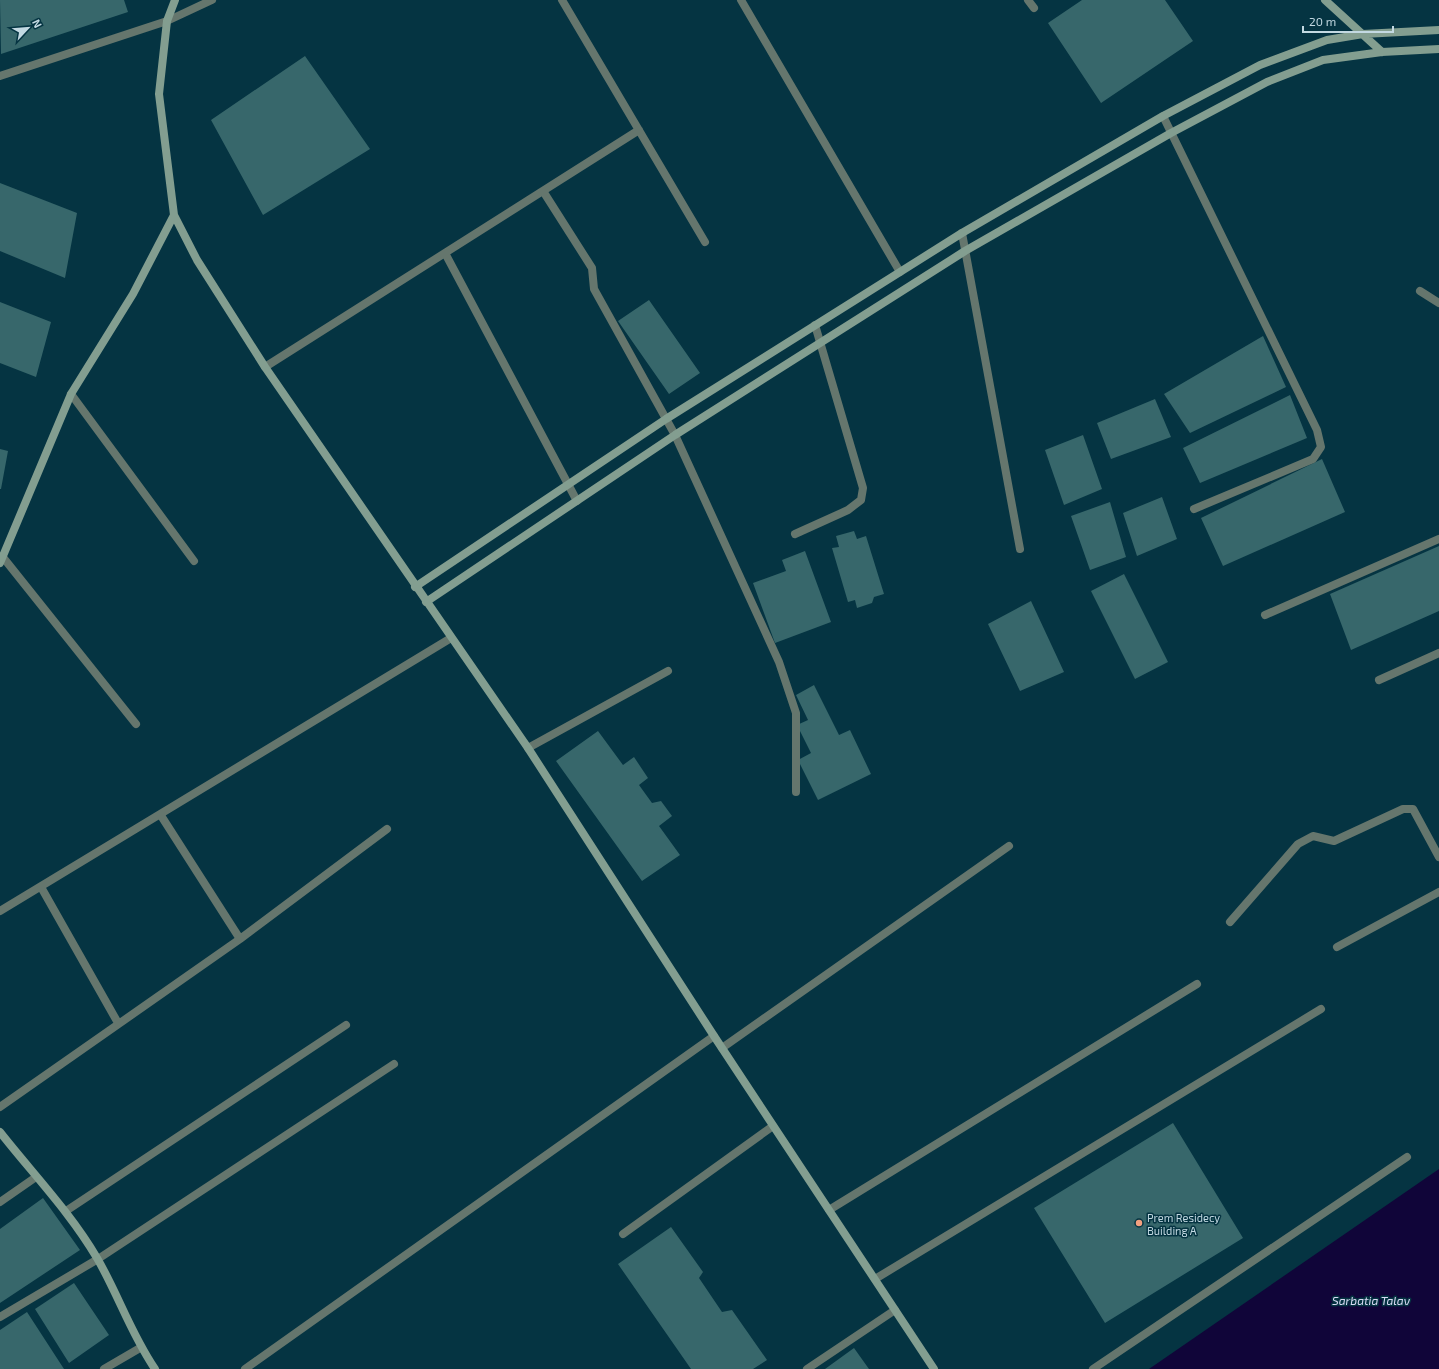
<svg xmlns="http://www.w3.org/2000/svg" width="1439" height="1369" font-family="'Exo 2',sans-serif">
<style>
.water{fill:#100539}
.building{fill:#37676b}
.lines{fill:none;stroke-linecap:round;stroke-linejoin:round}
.lane{stroke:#65766d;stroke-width:8}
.street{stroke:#65766d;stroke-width:8}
.secondary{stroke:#839e90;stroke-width:8}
.poi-dot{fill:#f2a07f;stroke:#053442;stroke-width:1.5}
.labels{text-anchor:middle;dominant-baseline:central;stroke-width:3;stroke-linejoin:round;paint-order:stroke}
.poi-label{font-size:11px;fill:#c3d9e2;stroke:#053442;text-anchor:start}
.water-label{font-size:12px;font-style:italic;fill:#d9daf5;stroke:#053442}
</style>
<rect width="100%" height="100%" fill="#053442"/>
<!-- water -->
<path class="water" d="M1439 1169V1369H1149Z"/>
<!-- building -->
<path class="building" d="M0 0H124L128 12 1 54Z
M1082 0H1165L1193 41 1101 103 1048 23Z
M305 56 370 149 263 215 211 120Z
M0 183 77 213 65 278 0 251Z
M649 300 700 373 669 394 618 321Z
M0 302 51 322 36 377 0 363Z
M1263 336 1286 387 1190 433 1164 394Z
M1290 395 1307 438 1200 483 1183 448Z
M1155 399 1171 437 1111 459 1097 423Z
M1083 435 1102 489 1064 505 1045 450Z
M0 449 8 451 1 489H0Z
M1322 459 1345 512 1223 566 1201 518Z
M1162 497 1177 539 1137 556 1123 513Z
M1110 502 1126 557 1090 570 1071 516Z
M854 531 857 539 866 536 884 594 874 597 872 603 857 608 855 600 848 602 832 548 839 547 836 536Z
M1439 546V611L1351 650 1330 594Z
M805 551 831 622 775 643 753 583 786 571 782 560Z
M1124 574 1168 662 1135 679 1091 591Z
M1031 601 1064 672 1020 691 988 624Z
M814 685 839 735 850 730 871 774 818 800 798 760 811 753 797 725 808 720 796 695Z
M598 731 623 765 634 757 648 778 639 785 652 803 661 801 672 816 659 826 680 855 642 881 556 761Z
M1173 1123 1243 1238 1105 1323 1034 1208Z
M43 1198 80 1250 0 1303V1229Z
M671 1227 703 1272 699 1278 722 1312 732 1310 767 1360 753 1369H691L618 1264Z
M74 1283 109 1335 69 1363 35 1309Z
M27 1312 64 1369H0V1330Z
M854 1348 869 1369H825Z"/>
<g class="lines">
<!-- lane -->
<path class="lane" d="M722 1048 1009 846
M875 1279 1321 1009
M1093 1369 1407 1157"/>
<!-- street -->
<path class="street" d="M562 0 705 242
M741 0 900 272
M1028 0 1034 8
M0 76 167 21 212 0
M1163 116 1317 430 1321 447 1313 459 1194 509
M543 191 592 268 594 289 675 435 779 662 796 713V792
M962 233 1020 549
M445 253 577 501
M1420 291 1439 303
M265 367 639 130
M71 394 194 561
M795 534 848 510 861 500 863 488 815 325
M2 556 136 724
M1265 615 1439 539
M1379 680 1439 653
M528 748 668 671
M160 814 240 939
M41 887 118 1023
M0 911 451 638
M1230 922 1298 844 1313 836 1334 841 1403 809H1413L1439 857
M1337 947 1439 892
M0 1107 240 939 387 829
M0 1202 36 1177
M829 1210 1197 984
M66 1211 346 1025
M623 1234 773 1126
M0 1317 98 1259 394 1064
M104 1369 140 1348
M245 1369 714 1036
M807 1369 895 1310"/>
<!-- secondary -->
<path class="secondary" d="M175 0 167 21 159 94 174 215 197 260 265 367 528 748 714 1036 934 1369
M1325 0 1382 52
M0 563 71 394 133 294 174 215
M415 587 666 419 962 233 1163 116 1260 65 1327 40 1363 34 1439 30
M426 602 675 435 965 251 1171 133 1267 82 1323 60 1382 52 1439 49
M0 1132C33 1174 70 1212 97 1258 118 1294 131 1334 155 1369"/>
</g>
<!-- markers -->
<circle class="poi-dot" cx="1139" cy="1223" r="4"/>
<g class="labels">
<!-- poi labels -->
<g class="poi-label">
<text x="1147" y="1217">Prem Residecy<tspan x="1147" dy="13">Building A</tspan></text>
</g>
<!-- water labels -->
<g class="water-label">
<text x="1371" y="1300">Sarbatia Talav</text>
</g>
</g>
<!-- north arrow -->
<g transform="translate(28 28) rotate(64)" stroke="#053442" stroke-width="3" paint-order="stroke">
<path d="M0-3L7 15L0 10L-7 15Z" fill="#c3d9e2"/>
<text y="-6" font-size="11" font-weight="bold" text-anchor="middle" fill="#c3d9e2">N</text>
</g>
<!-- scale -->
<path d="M1303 26v6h90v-6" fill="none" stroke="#c3d9e2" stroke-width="2"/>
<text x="1309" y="26" font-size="12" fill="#c3d9e2" stroke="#053442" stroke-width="3" paint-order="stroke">20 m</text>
</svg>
